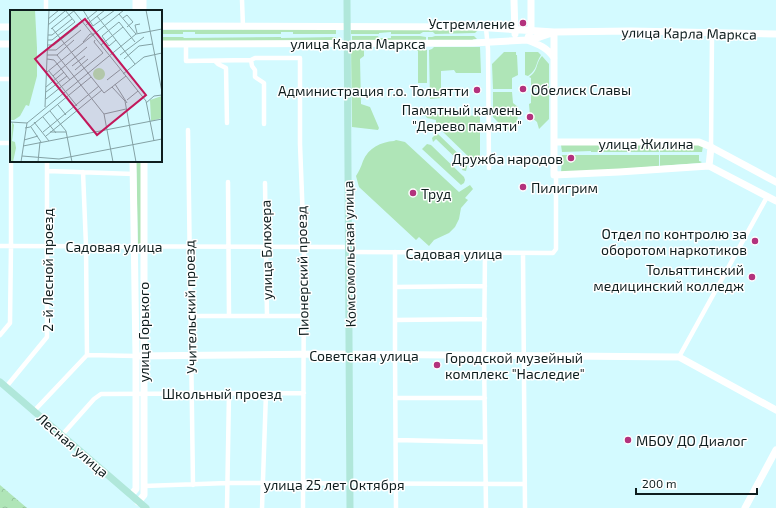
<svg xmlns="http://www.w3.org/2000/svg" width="776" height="508" font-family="'Exo 2',sans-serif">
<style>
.green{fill:#afe5b7}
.forest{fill:url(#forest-crowns)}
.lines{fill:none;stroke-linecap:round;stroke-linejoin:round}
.street{stroke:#fff;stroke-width:4.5}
.secondary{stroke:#fff;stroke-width:7}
.primary{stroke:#b0e7da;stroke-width:7}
.poi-dot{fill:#b3327d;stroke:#fff;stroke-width:1.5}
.labels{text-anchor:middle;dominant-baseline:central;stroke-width:3;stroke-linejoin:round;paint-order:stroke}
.poi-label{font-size:14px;fill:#0e1d1e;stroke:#fff;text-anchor:end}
.street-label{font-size:14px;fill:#0e1d1e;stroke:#fff}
.inset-road{fill:none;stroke:#84a2a5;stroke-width:1}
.view{fill:#c2185b;fill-opacity:0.15;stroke:#c2185b;stroke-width:2}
.inset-edge{fill:none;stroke:#0e1d1e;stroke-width:2}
</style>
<defs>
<pattern id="forest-crowns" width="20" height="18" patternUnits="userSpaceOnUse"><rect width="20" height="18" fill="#afe5b7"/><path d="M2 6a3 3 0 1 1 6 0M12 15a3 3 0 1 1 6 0" fill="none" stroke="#95c49d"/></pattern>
</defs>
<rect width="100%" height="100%" fill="#d3faff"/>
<!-- green -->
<path class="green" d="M336 29V34H293V32H281V34H195V32H183V34H161V30Z
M351 30H478L475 33 435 34 433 32H423L420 34H391V32L379 33V34H351Z
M352 36H378L379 38H391V36H420L426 37V40L352 41Z
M435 36H474L477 39 472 40H428V37H432Z
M161 37H183L184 38 281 37V38L336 37V42H161Z
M351 47 364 48V56L360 59 361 104 370 107 379 128 378 130 352 127Z
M425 47V50H427V83H418V51L414 48Z
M434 47H480L481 73H456L454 70 441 71V98L430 99 429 50 432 49Z
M504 52H516V55H517L518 75 512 78V89H493L492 64Z
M525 52H538L541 55C535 64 538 69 528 76L525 75Z
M542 56 549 64V89H531V78L529 77C539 70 535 64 542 56Z
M493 92H512L513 103 518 107 517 130 505 129 493 117Z
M531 92H549V119L539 129 537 122 530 116 529 104 531 103Z
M426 107 438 114 480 116V165H475V163L440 129 439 125 436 124V120L427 118 424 113V108Z
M436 134H438L468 163 466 171 462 170 463 165 436 139 433 142 432 138Z
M396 140 405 142 459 192 470 185 473 189 465 198 468 200 461 208 459 219 455 227 449 233 434 240 429 246 419 237 416 240 359 187 356 176C359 171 361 167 363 161 368 148 381 142 394 141Z
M427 144 431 145 464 177 465 180 464 183 461 185 422 149Z
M657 144 698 145 703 146 702 152H660V149Z
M561 145H656L659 149V152H591V151L562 152Z
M562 155H570L569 160H574V158L572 157V155H659V166L561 174Z
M660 155H699V161L702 162 700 163 660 166Z
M136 161H142L141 243 138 245Z"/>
<!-- forest -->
<path class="forest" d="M0 485 27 508H0Z"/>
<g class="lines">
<!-- street -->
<path class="street" d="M242 0 243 27
M46 11V0
M486 28 488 49 489 168
M186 44V61L251 60 255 58H300V144L304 247 303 508
M251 60 252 66 255 70V77L264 83V124
M215 61 218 64 226 68 227 123
M0 79H11
M188 130 193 485
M0 143H11
M711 147 712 34
M47 171 134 174
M83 172 86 246 87 355
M228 182 229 316
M265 183 267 316
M0 246 349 247
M349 252 553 253 556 249V175
M395 252V355L396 508
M485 253 484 356 486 508
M523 253 525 508
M395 287 485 286
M190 316H303
M395 320 485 319
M0 335 10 323 11 246V79
M679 357 767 197
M6 387 47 337V161
M395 398H485
M34 411 87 355 136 356
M62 435 94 399 101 394 304 393
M396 440 485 442
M144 486 228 483 524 484
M227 508 229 393
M262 508 266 393"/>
<!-- secondary -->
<path class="secondary" d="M136 0V11
M143 0V11
M514 0 515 34
M531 0V30L527 40C538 44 548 48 554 58
M161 26 474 27 554 32 631 31 776 34
M0 27H11
M554 32V175L619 172 709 166 776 201
M0 44H11
M161 44 473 43 527 40 540 37 552 33
M554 142H699L711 147 776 182
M709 166 711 147
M136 356 328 354 679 357 776 410
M131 495 136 489V356L133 161
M138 502 144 495V161
M745 508 776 450"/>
<!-- primary -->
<path class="primary" d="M347 0 350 508
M0 382 146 508"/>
</g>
<!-- markers -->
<g class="poi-dot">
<circle cx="523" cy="23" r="4"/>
<circle cx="523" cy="89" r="4"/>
<circle cx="477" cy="90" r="4"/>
<circle cx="530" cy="117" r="4"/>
<circle cx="571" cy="158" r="4"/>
<circle cx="523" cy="187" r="4"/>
<circle cx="413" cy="193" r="4"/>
<circle cx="755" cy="241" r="4"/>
<circle cx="752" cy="277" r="4"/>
<circle cx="437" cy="365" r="4"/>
<circle cx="628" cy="440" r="4"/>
</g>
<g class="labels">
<!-- poi labels -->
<g class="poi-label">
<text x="515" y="23">Устремление</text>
<text x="531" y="89" text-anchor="start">Обелиск Славы</text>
<text x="469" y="90">Администрация г.о. Тольятти</text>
<text x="522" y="109">Памятный камень<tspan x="522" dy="16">"Дерево памяти"</tspan></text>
<text x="563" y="158">Дружба народов</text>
<text x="531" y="187" text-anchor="start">Пилигрим</text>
<text x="421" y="193" text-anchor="start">Труд</text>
<text x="747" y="233">Отдел по контролю за<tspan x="747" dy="16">оборотом наркотиков</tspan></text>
<text x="744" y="269">Тольяттинский<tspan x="744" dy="16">медицинский колледж</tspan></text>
<text x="445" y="357" text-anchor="start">Городской музейный<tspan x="445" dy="16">комплекс "Наследие"</tspan></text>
<text x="636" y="440" text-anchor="start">МБОУ ДО Диалог</text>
</g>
<!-- street labels -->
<g class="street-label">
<text transform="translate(689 33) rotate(1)">улица Карла Маркса</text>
<text x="358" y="43">улица Карла Маркса</text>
<text x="646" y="143">улица Жилина</text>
<text x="114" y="246">Садовая улица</text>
<text transform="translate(266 250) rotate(-91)">улица Блюхера</text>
<text x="454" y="253">Садовая улица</text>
<text transform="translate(349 254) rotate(-91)">Комсомольская улица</text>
<text transform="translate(47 270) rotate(-90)">2-й Лесной проезд</text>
<text transform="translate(302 271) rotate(-91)">Пионерский проезд</text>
<text transform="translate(190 307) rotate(-91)">Учительский проезд</text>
<text transform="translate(143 332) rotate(-90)">улица Горького</text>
<text x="364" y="355">Советская улица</text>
<text x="222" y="393">Школьный проезд</text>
<text transform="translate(73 445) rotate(41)">Лесная улица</text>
<text x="334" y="484">улица 25 лет Октября</text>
</g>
</g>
<!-- overview -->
<g transform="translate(10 10)">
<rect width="152" height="152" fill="#d3faff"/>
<path d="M83 64a6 6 0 1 1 12 0a6 6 0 1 1-12 0ZM152 86V108L141 111 140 90Z" fill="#afe5b7"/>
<path d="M0 0H25L27 38V66L19 96 16 95 10 106 4 110H0ZM2 112 4 115 2 131 5 132 6 138 3 152H0Z" fill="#afe5b7"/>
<path class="inset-road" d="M55 0 65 12M63 0 136 91 140 111M73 0 83 16 105 0M136 0 152 82M109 4 126 24M87 6 125 54M113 8 117 5 123 12 117 17M38 9 49 0M77 9 88 0M38 15 55 1M76 15 95 0M42 18 78 63M41 19 65 0M127 23 125 15 130 14M38 25H42L62 9M38 30H42L65 12M106 30 99 36 92 26 109 12 125 32M73 32 80 24H84M37 35H44L68 16M91 35 113 17M37 40H46L71 20M37 45H47L51 50M47 45 64 30M110 45 134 27M37 49 44 50 60 70M114 49 129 36 143 34M51 50 94 104 103 152M62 56 75 46M65 60 78 49M39 61 67 96M37 62 114 0M78 63 94 83 102 77M113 64 134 47 152 43M43 66 77 37M116 66 102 77 115 91 126 152M97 70 111 59M105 74 117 93M36 77 54 62M36 82 57 66M36 89 93 43 84 32 85 30M117 90 128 81M136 93 144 86 152 85M48 95 56 105M35 97 39 0M40 101 56 121 62 152M94 104 116 99M33 107 46 123M140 111 144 131M0 112 17 113M24 112 39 131M21 117 31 132M15 118 20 117 81 67M33 122 89 76M40 122H56M36 126 92 80M14 130 28 126M13 136 152 109M12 146 49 149 152 129M11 152 17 113 126 24 152 19M28 152 30 132"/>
<path class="view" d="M75 9 136 85 87 125 25 49Z"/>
<rect width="152" height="152" class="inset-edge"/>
</g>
<!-- scale -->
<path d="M636 488v6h121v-6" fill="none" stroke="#0e1d1e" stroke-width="2"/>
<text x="642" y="488" font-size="12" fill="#0e1d1e" stroke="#ffffff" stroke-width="3" paint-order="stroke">200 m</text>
</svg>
